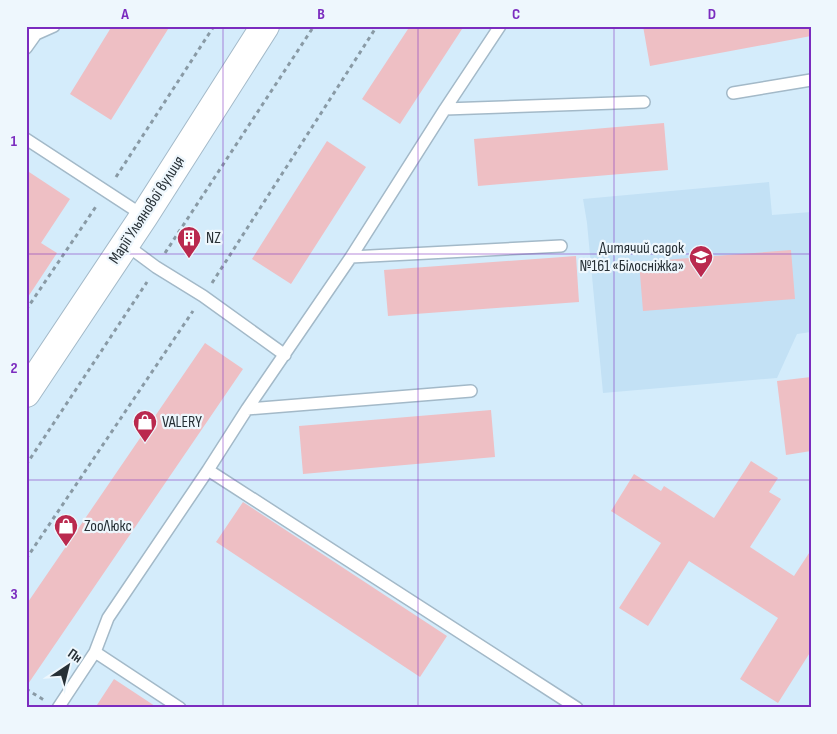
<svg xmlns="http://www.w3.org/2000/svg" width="837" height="734" font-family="'Sofia Sans Condensed',sans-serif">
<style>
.built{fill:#c3e1f5}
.building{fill:#eebfc4}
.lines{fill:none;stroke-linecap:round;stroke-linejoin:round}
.lane-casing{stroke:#a3b9c8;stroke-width:14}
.secondary-casing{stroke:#a3b9c8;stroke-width:30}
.path{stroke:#899aa5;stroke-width:3;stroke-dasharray:4 4;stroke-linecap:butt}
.lane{stroke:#fff;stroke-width:11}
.secondary{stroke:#fff;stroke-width:28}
.grid{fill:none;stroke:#7b2cbf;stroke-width:1;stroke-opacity:0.55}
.labels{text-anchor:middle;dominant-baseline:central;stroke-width:4.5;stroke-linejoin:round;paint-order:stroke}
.street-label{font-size:16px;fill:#273036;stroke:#eef7fd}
.poi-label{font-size:16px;fill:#273036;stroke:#eef7fd;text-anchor:start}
.neatline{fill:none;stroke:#7b2cbf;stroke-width:2}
.grid-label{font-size:16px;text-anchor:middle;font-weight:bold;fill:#7b2cbf}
</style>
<rect width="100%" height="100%" fill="#d4ecfb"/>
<!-- built -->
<path class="built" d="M769 182 772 215 811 212V332L797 334 777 378 603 393 587 223 583 199Z"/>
<!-- building -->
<path class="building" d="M112 26H170L111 120 70 94Z
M410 26H464L400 124 362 99Z
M643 26H811V36L650 66Z
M664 123 668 170 478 186 474 139Z
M327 141 366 167 291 284 252 259Z
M26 170 70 199 41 243 57 253 26 300Z
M791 250 795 299 643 311 639 262Z
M576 256 579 302 388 316 384 270Z
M205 343 243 369 26 687V605Z
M811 377V451L786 455 777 381Z
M491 410 495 457 303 474 299 426Z
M751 461 778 478 769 492 781 499 750 547 794 576 811 550V651L778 703 740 679 778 618 689 561 648 626 619 608 661 543 611 511 634 474 661 491 664 486 714 518Z
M243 502 447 636 420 677 216 542Z
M114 679 158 708H95Z"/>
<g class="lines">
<!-- lane casing -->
<g class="lane-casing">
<path id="lane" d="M26 27 36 34 26 48
M36 34 54 26
M733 93 811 80
M445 109 500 26
M26 139 144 216
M125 244 156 267 203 296 285 355
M351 257 445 109 644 102
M247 409 351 257 561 246
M208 470 247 409 471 391
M95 652 180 708
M58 708 95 652 108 618 208 470 577 708"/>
</g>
<!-- secondary casing -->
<g class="secondary-casing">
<path id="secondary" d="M26 393 144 216 265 26"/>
</g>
<!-- path -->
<path class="path" d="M116 177 214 26
M165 253 314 26
M212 283 377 26
M26 310 97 205
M26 465 147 282
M26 559 193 311
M26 689 44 700"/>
<!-- lane -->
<use href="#lane" class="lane"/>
<!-- secondary -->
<use href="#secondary" class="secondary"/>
</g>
<!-- grid -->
<path class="grid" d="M223 26V708M418 26V708M614 26V708M26 254H811M26 480H811"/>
<!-- icons -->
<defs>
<g id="building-pin" transform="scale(1.25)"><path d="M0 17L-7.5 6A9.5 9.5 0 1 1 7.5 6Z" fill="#ba294e" stroke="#eef7fd"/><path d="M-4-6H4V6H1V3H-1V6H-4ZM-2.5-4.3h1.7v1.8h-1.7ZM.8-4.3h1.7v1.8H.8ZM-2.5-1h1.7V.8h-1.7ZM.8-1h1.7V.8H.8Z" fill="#fff"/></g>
<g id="school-pin" transform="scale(1.25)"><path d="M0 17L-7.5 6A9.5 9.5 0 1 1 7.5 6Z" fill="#ba294e" stroke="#eef7fd"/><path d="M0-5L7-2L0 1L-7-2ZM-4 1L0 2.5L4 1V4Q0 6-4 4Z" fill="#fff"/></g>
<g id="shop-pin" transform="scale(1.25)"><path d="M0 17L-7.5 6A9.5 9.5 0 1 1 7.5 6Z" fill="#ba294e" stroke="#eef7fd"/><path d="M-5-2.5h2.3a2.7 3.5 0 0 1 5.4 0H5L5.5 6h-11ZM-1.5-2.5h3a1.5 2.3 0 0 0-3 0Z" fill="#fff"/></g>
</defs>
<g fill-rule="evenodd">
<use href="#building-pin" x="189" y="238"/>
<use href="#school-pin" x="701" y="257"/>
<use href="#shop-pin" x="145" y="422"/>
<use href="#shop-pin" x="66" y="526"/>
</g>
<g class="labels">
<!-- street labels -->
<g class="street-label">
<text transform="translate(147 210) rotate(-57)">Марії Ульянової вулиця</text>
</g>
<!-- poi labels -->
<g class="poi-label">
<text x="206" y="238">NZ</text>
<text x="684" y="248" text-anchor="end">Дитячий садок<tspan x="684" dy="18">№161 «Білосніжка»</tspan></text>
<text x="162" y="422">VALERY</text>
<text x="84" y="526">ZooЛюкс</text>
</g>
</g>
<!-- border -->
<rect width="837" height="734" fill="none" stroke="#eef7fd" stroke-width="55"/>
<!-- north arrow -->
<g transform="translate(68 666) rotate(35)" stroke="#eef7fd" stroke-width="4" paint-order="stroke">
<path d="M0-4L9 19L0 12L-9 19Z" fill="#273036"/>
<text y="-8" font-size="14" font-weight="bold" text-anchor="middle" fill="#273036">Пн</text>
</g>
<rect x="28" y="28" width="782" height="678" class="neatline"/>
<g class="grid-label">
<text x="125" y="19">A</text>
<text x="321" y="19">B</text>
<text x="516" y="19">C</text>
<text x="712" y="19">D</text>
<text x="14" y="146">1</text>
<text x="14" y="373">2</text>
<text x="14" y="599">3</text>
</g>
</svg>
